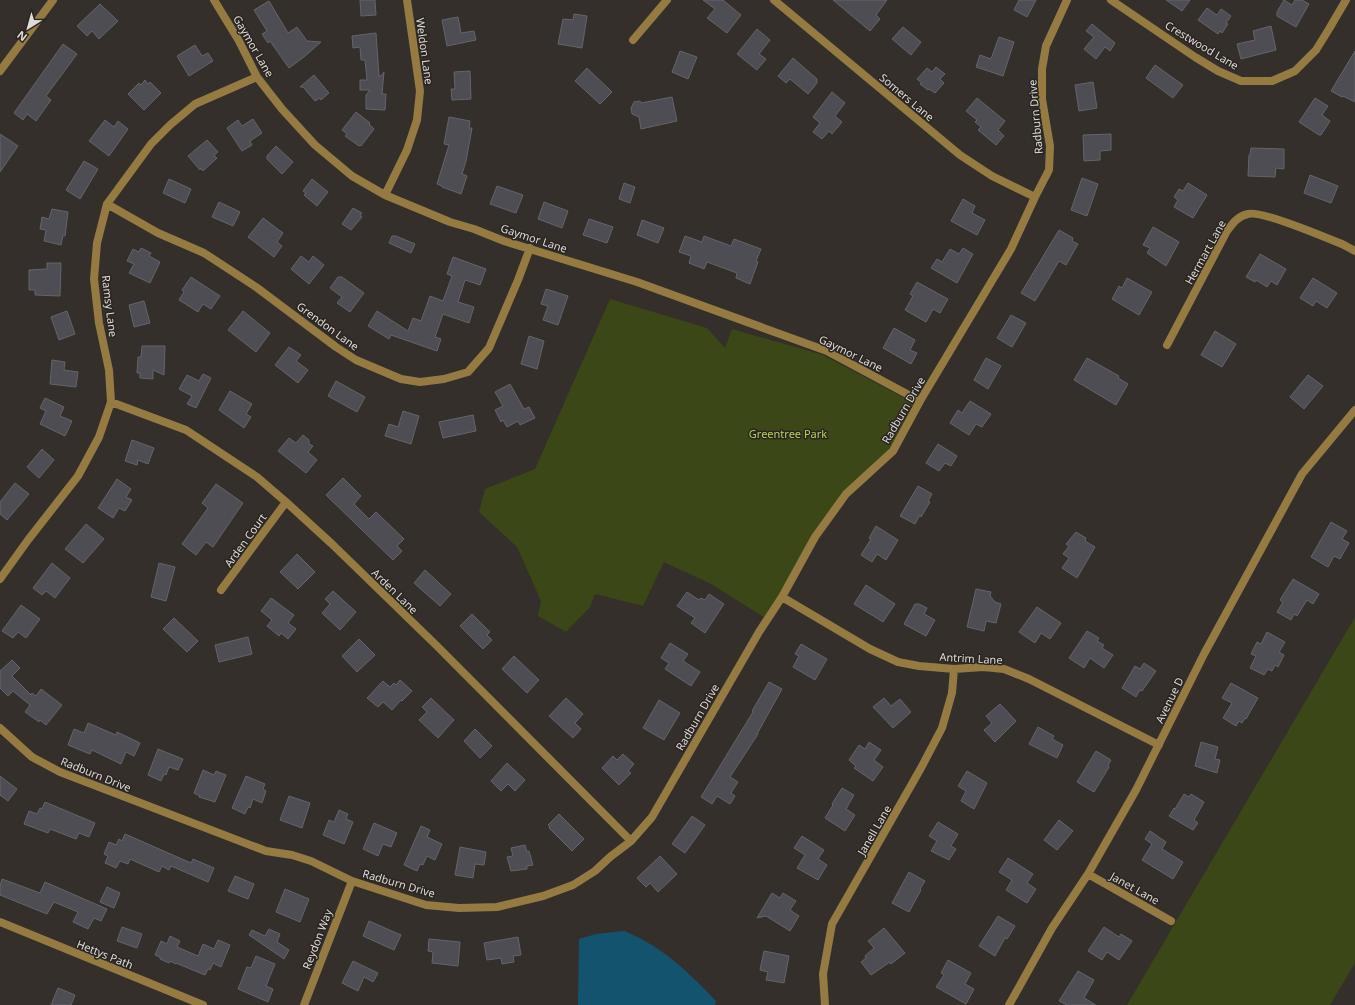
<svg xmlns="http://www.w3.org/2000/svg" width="1355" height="1005" font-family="'Noto Sans',sans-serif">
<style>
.green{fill:#3b4716}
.water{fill:#14536e}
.building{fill:#4e4d53;stroke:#65646a}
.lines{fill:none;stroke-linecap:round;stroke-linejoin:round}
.minor{stroke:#957b41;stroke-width:8}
.labels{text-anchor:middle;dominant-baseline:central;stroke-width:3;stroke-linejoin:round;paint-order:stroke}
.street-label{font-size:11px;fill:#dfdcd9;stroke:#2a2521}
.park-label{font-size:11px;fill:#b5d559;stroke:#2a2521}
</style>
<rect width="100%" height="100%" fill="#342f2a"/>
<!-- green -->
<path class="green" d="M610 299 707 328 725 348 732 329 823 355 914 403 893 451 846 494 767 619 711 584 664 562 643 606 595 594 590 607 566 632 538 616 541 601 517 547 479 512 485 489 535 469Z
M1355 617V963L1330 1005H1127Z"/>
<!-- water -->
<path class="water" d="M624 931C662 946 688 972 716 1001L715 1005H578L579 939 596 934Z"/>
<!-- building -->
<path class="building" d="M360 0H375L376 15 361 16Z
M703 0H723L741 15 727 33 707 18 715 9Z
M833 0H887L876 15 880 19 870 31Z
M1019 0H1036L1027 17 1014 10Z
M1166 0H1190L1182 11Z
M1284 0 1292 5 1295 0H1302L1309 4 1296 27 1277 16V12Z
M269 1 288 33 297 27 307 41 321 42 304 57 289 68 270 41 268 43 262 34 267 31 254 10Z
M100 4 118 21 99 39 92 31 87 36 77 26Z
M1207 8 1217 15 1221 9 1231 16 1226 23 1228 24 1222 33 1220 31 1218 34 1198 20Z
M574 14 587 16 582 48 558 44 563 19 573 20Z
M458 17 461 33 474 31 476 40 447 46 442 20Z
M1092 24 1115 43 1110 51 1105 47 1096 59 1084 49 1094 37 1086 31Z
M1271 26 1276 50 1241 59 1237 44 1255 40 1253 31Z
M903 27 921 42 911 55 892 39Z
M757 29 770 40 759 54 766 59 757 70 737 54Z
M376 33 379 76H381L384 72 382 94H386L385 110 366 109V95L370 90H360V80H367L365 60H361L360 47 353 48 352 36Z
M999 37 1014 42 1003 76 976 67 980 55 991 59Z
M63 44 77 54 46 96 51 100 36 121 27 114 23 120 14 113Z
M195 45 202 56 208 53 213 61 189 76 177 56Z
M680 51 697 57 688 79 672 72Z
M1355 51V102L1343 96 1342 97 1331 91Z
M793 58 817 79V83L808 94 790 79 786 83 778 76Z
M1155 65 1183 85 1173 98 1146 78Z
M936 67 945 74 940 79 944 83 935 93 929 89 928 90 920 84 922 83 917 79 927 68 932 72Z
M587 68 612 92 600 104 575 81Z
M470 71 471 99 452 100 451 89H455L454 72Z
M314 75 329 93 321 100 320 98 315 101 303 87H300Z
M145 80 148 84 150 82 161 93 144 110 128 94 139 83 141 85Z
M1093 82 1097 108 1079 111 1075 85Z
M832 92 845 103 835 116 842 122 832 134 829 131 822 139 813 132 820 123 813 117Z
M672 97 677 121 641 129 639 117 632 114 631 108 634 102 640 101 641 103Z
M977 98 1005 121 998 130 1004 136 996 145 978 130 981 127 975 122 977 120 966 111Z
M1315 98 1328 106 1322 115 1330 121 1321 135H1319L1299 122Z
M356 112 370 123 369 124 374 129 361 146 360 145 359 146 345 136 347 134 342 130Z
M449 117 470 121 469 128H472L466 161 462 174 467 176 461 194 442 187V186L437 184 449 145 444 144Z
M253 119 262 133 250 141 252 145 242 151 227 128 238 120 242 126Z
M105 120 114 127 118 121 128 129 109 156 89 141Z
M0 134 18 146 0 172Z
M1111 134V150L1100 151V160L1084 161 1083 135Z
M207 140 218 152 214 155 217 158 203 171 201 168 200 170 188 156Z
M276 146 293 162 282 174 267 159V156Z
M1251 148 1284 149V169L1276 168 1275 177 1248 176 1249 155H1250Z
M84 161 98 169 80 199 66 190Z
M1310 175 1338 186 1331 203 1304 193Z
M1082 178 1098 184 1087 216 1071 210Z
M169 179 191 189 185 203 163 193Z
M312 179 328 192 317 206 304 195 306 193 303 191Z
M624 183 635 187 630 203 619 199Z
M1188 183 1207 195 1193 218 1174 207 1178 200 1174 197 1179 189 1183 191Z
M497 186 523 195 516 213 490 204Z
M963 199 975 206 972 213 985 220 977 235 951 221Z
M219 202 240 212 233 226 212 217Z
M544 202 568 211 562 228 538 219Z
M353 208 362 213 360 216 362 217 351 230 342 224Z
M52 209 68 212 65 236 63 235 61 245 44 241 46 230 40 229 42 217 49 219Z
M263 218 283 233 277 242 282 246 274 257 248 237Z
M589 219 613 227 607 243 583 235Z
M642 220 664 228 658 243 637 235Z
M1153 227 1179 242 1166 266 1147 253 1150 248 1143 245Z
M1059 230 1073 238 1072 241 1078 244 1066 265 1059 261 1035 301 1021 293Z
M392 236H396L415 244 411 253 389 243Z
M685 236 702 242 704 236 731 246 734 239 761 249 756 261 758 262 750 284 736 278 737 273 707 262 704 269 689 263 691 256 679 252Z
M141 248 151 253 149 256 160 262 150 283 129 273 134 264 127 261 133 249 139 252Z
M963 248 973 254 957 283 931 268 937 259 942 262 950 249 959 254Z
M1260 254 1286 269 1277 285 1271 281 1267 287 1256 280 1255 282 1246 277Z
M301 256 309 262 313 256 324 265 309 284 291 269Z
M453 257 486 269 480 285 465 280 458 302 474 307 469 323 443 314 435 337 441 339 437 351 391 335 389 339 368 326 377 311 408 331 413 318 421 321 430 296 443 301 452 276 447 274Z
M47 263H61L60 296 35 295V290H29V270L47 269Z
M191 277 220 296 211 309 203 304 198 312 179 300 184 292 182 290Z
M338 277H342L364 293 350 312 337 303 342 297 330 288Z
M1127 278 1152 292 1139 315 1112 299 1119 286 1122 288Z
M1313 278 1337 293 1327 308 1316 301 1313 306 1300 298Z
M917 282 948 299 940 313 933 309 926 322 905 310 913 296 910 294Z
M546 289 568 296 558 325 543 320 548 306 541 304Z
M144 301 150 323 134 327 129 305Z
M67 311 75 334 59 340 51 317Z
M243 311 270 333 256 352 228 330Z
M1011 315 1026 323 1012 347 997 338Z
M894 328 915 340 910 350 917 353 911 364 883 348Z
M1215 331 1236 344 1222 367 1201 355Z
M529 336 544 341 537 369 521 364Z
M142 346H165L164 375 153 370V379L140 378V373H137L138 357H141Z
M289 347 301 355 296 361 308 370 298 383 275 365Z
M986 358 1001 366 988 389 974 380Z
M1087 358 1119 376 1118 378 1128 384 1116 405 1074 380Z
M52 360 65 362 64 370 78 372 76 387 50 384Z
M203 374 211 378 196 408 187 404 192 396 179 389 187 375 199 381Z
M1308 375 1323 386 1304 409 1290 397Z
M336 381 365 397 357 412 328 396Z
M510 384 524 409 529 407 535 418 520 425 518 421 507 427 503 420 501 422 495 410 503 406 495 392Z
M230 391 252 404 246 414 251 417 244 428 219 410Z
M45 398 64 407 60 416 72 421 65 436 40 424 46 411 40 408Z
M970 401 991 414 982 427 976 424 969 435 950 423 958 410 962 413Z
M403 411 419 416 411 444 385 436 389 424 398 427Z
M473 415 476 431 443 438 439 422Z
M303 435 309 440V444L313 446 308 452 317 460 306 473 278 451 289 438 296 443Z
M132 440 154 448 148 464 138 460 137 465 125 461Z
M938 444 957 456 951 466 945 463 939 471 926 463Z
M42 449 54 460 39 478 27 467Z
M343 478 361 496 354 504 369 519 376 512 404 539 397 546 402 551 393 560 326 495Z
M117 479 131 489 126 497 132 500 125 511 119 508 113 518 98 508Z
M15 483 29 494 7 520 0 514V502Z
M216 484 243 503 213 547 206 542 196 555 182 544 208 508 202 503Z
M918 486 932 494 928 501 930 502 921 517 920 515 915 524 900 516Z
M1331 522 1347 531 1342 539 1349 543 1340 559 1334 556 1328 567 1311 557Z
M86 524 104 539 83 563 65 549Z
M876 526 898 540 886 560 877 554 872 562 861 555 871 539 869 538Z
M1076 532 1086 538 1085 541 1095 547 1077 578 1062 568 1069 558 1063 554 1069 546 1066 544Z
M297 554 315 572 298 589 280 572Z
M52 563 70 578 55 598 46 591 42 595 33 588Z
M159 563 175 567 166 601 151 597Z
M425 570 451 594 440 606 414 583Z
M1293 579 1319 594 1313 604 1307 600 1297 616 1294 614 1291 620 1277 612 1283 602 1280 600Z
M866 585 895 604 883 622 854 604Z
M976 589 991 592 990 596 995 602 1001 604 996 623 986 621 984 631 967 627Z
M333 591 356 612 340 630 322 613 330 604 325 599Z
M687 592 699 600 701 598 705 600 709 594 724 604 705 633 691 623 695 618 677 606Z
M271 598 294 615 288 623 296 629 288 639 281 633 279 636 267 626 272 620 261 611Z
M915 604H919L927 608 924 614 935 620 926 636 904 624Z
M21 605 40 619 26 638 18 632 13 638 2 631Z
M1037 607 1061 623 1050 639 1041 633 1035 643 1019 632Z
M472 614 490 632 487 635 492 640 483 649 460 626Z
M174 618 198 641 187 652 163 629Z
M1087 631 1099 638 1097 641 1104 645 1102 648 1113 655 1104 668 1090 658 1084 668 1069 658Z
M1267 632 1285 642 1279 652 1284 655 1278 667 1275 665 1272 671 1268 669 1264 675 1250 668 1256 656 1251 654 1257 642 1261 644Z
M248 637 252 654 219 662 215 645Z
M359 639 375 655 357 672 342 656Z
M670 643 688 654 683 661 700 672 691 686 665 669 669 663 661 658Z
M801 644 827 659 815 680 793 667 799 656 795 654Z
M514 656 539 680 527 693 502 669Z
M12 660 20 668 12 676 31 695 32 693 36 696 41 689 62 705 46 725 40 720 39 722 25 712 30 705 13 691 8 696 0 688V671Z
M1144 663 1156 671 1142 691 1140 690 1136 697 1122 688 1135 666 1140 669Z
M400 680 412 691 402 701 401 700 392 710 383 702 378 707 367 698 383 681 390 687 394 683 396 685Z
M769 682 782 689 757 734H758L730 777 738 782 731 793 735 796 730 804 717 796 712 804 701 797 753 712 752 711Z
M1231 683 1258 698 1246 719 1245 718 1242 723 1239 721 1236 726 1223 718 1232 703 1222 698Z
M431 698 454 720 438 738 419 720 427 712 422 707Z
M566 698 583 714 575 723 581 729 573 738 549 716Z
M884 698 891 706 900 699 911 712 893 728 873 707Z
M659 700 680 713 664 740 643 728Z
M1000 704 1016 721 995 742 984 730 992 723 986 716Z
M88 723 116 735 117 732 140 743 134 756 126 752 121 764 92 750 90 754 68 745 74 729 84 733Z
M1038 727 1054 736 1052 739 1063 745 1057 758 1029 744Z
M475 729 492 746 480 758 464 741Z
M869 742 881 750 874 760 883 767 873 781 854 768 856 766 849 760 859 745 865 749Z
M1201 742 1218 747 1215 759 1220 760 1217 773 1195 766Z
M158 749 183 759 178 770 169 767 166 775 164 774 161 781 148 775Z
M1096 751 1111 760 1108 765 1109 767 1094 792 1077 782Z
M623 754 634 764 628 771 631 773 619 785 602 768 613 756 617 760Z
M507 763 525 780 515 791 508 784 501 791 491 781Z
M203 770 214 775 216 771 226 775 215 802 199 797 200 796 194 793Z
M967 771 987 783 974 809 961 801 966 791 958 786Z
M0 776 17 789 8 801 0 795Z
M246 776 265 784 263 789 266 791 262 803 253 799 250 808 248 807 245 814 232 808Z
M842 788 854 795 846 809 855 815 845 831 825 818 833 805 832 804Z
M1184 794 1189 797 1191 794 1204 802 1194 820 1198 823 1193 830 1169 816 1174 808 1175 809Z
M289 796 310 803 302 828 280 820Z
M45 802 95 823 89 837 79 833 76 839 50 829 48 833 24 824 29 811 37 814 40 808 42 809Z
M339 810 348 814 346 819 353 822 344 844 323 835 329 820 334 822Z
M559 814 584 839 572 851 549 828 550 827 548 825Z
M692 816 705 825 685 853 672 844Z
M1059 820 1073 831 1057 850 1044 840Z
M938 822 958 834 951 846 956 849 949 860 931 851 937 841 929 836Z
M374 823 397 833 391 847 383 844 378 856 363 849Z
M421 826 430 830 427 837 442 844 435 860 427 856 423 865 420 864 417 871 404 865Z
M1150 831 1166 842 1162 849 1183 862 1173 879 1142 860 1152 844 1145 839Z
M125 834 191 863 193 859 214 868 208 882 171 866 169 870 162 866 159 872 130 859 128 864 120 861 116 868 105 863 108 856 104 854 109 842 116 845 119 839 122 841Z
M802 836 824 850 818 859 827 865 818 880 797 868 805 855 794 848Z
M525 845 527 852 529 851 533 865 527 866V869L511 871 507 857 513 856 511 848Z
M460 847 486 852 484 865 475 864 473 878 455 875Z
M660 856 677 874 658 892 650 883 646 887 637 878Z
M1008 858 1033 874 1027 883 1036 889 1027 903 1006 890 1012 880 999 872Z
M909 872 925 881 920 889 921 890 909 912 892 903Z
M235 876 254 884 248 899 228 891Z
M2 879 40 893 45 882 107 909 101 921 94 918 88 929 73 922 78 912 54 902 47 914 0 895V886Z
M107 887 120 893 114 908 100 902Z
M285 889 309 899 300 922 276 912Z
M772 893 780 898 783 893 796 901 790 910 799 916 790 931 766 916 757 918Z
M998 916 1015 926 1007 939 1005 938 995 956 979 946Z
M369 921 401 935 394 950 363 936Z
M122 927 142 934 137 948 117 941Z
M1104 927 1119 937 1121 934 1132 941 1119 960 1107 952 1102 960 1088 951Z
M884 928 905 953 891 964 890 962 871 975 861 962 866 958 865 956 874 948 868 941Z
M269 929 280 934 277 942 289 950 284 959 249 935 252 930 265 936Z
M170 936 180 941 177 947 198 956 203 944 214 949 218 940 230 945 221 967 213 963 210 970 208 969 205 975 176 963V964L170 961 169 963 160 959V957L155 955 161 941 167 944Z
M518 937 521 955 513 956 514 962 502 964 501 958 487 960 484 943Z
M429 939 460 942 458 966 432 963 433 952 428 951Z
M764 951 789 956 784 983 766 980 768 972 760 970Z
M256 956 275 964 266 986 273 989 268 1002 238 989 247 967 251 968Z
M948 960 971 973 965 984 974 989 966 1004 936 987 944 975 941 973Z
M353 961 378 973 373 982 364 977 358 991 342 983Z
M1078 971 1094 980 1084 998 1096 1005H1067L1059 1001Z
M58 988 75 995 71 1005H51Z"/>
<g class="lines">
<!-- minor -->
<path class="minor" d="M214 0 239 41 257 77 282 109 315 145 352 176 385 195 450 222 474 229 504 241 637 282 827 351 920 401
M774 0 960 155 992 176 1035 197
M1111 0 1195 57 1218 71 1241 81H1272L1295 71 1316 50 1329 29 1346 0
M633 40 667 0
M0 71 53 0
M385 195 407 150 417 120 420 91 407 0
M107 204 158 233 204 253 256 287 336 347 356 360 401 379 420 382 444 379 468 372 489 348 518 280 530 248
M1167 345 1227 231C1233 223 1238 216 1248 214 1262 210 1327 238 1344 245L1355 251
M111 402 186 430 257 477 286 502 332 544 437 646 631 841
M0 579 28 540 78 476 99 437 111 402 109 370 99 323 94 279 97 243 107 204 151 144 170 125 195 104 257 77
M221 590 286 502
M782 597 870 649 898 662 919 666 954 669 983 667 1004 669 1029 679 1159 745
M0 728 32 757 60 772 266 851 292 855 311 861 352 881 426 905 459 908 497 907 543 896 573 885 595 871 610 857 631 841 652 817 759 632 782 597 815 537 846 494 893 451 920 401 1011 249 1035 197 1049 170 1050 146 1042 99V69L1046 46 1067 0
M1088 874 1171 921
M0 922 203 1005
M304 1005 352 881
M825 1005 823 974 832 924 921 768 942 728 952 693 954 669
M1009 1005 1052 928 1088 874 1136 790 1204 654 1302 474 1355 410"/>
</g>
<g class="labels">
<!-- street labels -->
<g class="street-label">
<text transform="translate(1202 45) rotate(31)">Crestwood Lane</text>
<text transform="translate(254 46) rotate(60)">Gaymor Lane</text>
<text transform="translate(425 51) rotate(82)">Weldon Lane</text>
<text transform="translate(907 97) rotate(40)">Somers Lane</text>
<text transform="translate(1035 117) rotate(-95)">Radburn Drive</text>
<text transform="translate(534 238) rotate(18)">Gaymor Lane</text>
<text transform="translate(1205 252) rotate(-61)">Hermart Lane</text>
<text transform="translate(110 306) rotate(83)">Ramsy Lane</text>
<text transform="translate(328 326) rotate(36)">Grendon Lane</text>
<text transform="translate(851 353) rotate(26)">Gaymor Lane</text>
<text transform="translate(903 410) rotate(-60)">Radburn Drive</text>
<text transform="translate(245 540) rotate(-54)">Arden Court</text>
<text transform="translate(395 591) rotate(44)">Arden Lane</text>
<text transform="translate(971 658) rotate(3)">Antrim Lane</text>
<text transform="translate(1169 700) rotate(-64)">Avenue D</text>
<text transform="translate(697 717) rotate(-60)">Radburn Drive</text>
<text transform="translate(96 774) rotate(22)">Radburn Drive</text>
<text transform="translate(874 830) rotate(-60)">Janell Lane</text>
<text transform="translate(399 883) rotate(16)">Radburn Drive</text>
<text transform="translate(1135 888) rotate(29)">Janet Lane</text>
<text transform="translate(317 939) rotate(-69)">Reydon Way</text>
<text transform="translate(105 954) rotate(22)">Hettys Path</text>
</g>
<!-- park labels -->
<g class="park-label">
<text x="788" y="433">Greentree Park</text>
</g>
</g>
<!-- north arrow -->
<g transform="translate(28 28) rotate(217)" stroke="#2a2521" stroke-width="3" paint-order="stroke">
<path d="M0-3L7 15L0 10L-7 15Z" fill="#dfdcd9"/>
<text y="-6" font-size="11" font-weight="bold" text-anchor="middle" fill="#dfdcd9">N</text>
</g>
</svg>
